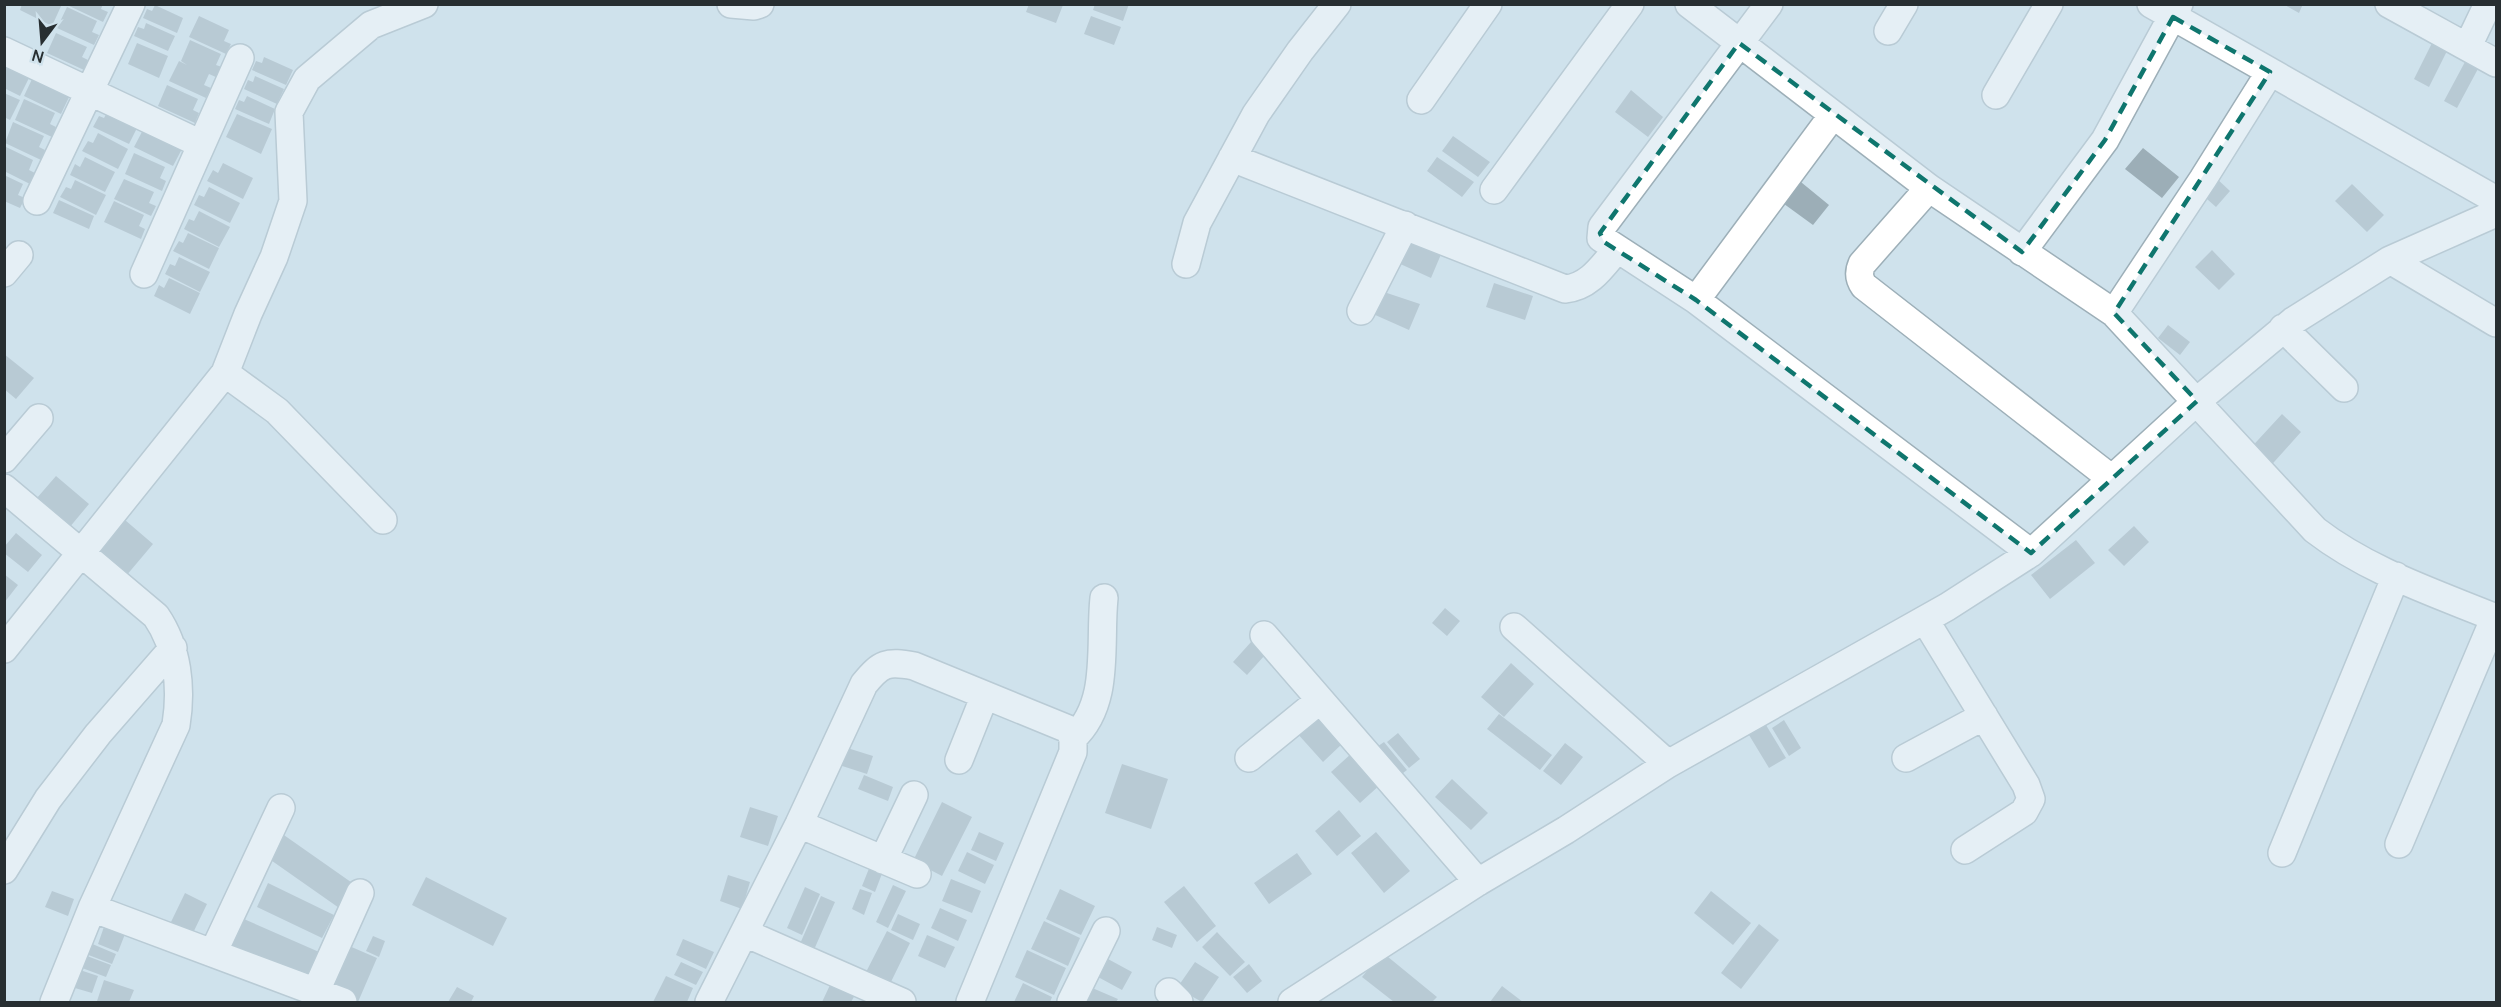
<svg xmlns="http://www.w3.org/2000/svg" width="2501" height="1007" font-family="Manrope,sans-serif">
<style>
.building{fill:#9caeb7}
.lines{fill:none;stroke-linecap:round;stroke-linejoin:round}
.minor-casing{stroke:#9dafb8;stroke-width:30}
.minor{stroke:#fff;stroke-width:27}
.marked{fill:none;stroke:#0f766e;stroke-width:4.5;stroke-dasharray:12 8;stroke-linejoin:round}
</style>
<rect width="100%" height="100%" fill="#cfe2ec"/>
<!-- building -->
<path class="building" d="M22 4H62L52 26 20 10Z
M65 4H103L101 9 108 12 103 22Z
M1029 4H1061L1063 5 1056 23 1026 12Z
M1095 4H1129L1123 21 1093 10Z
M2283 4H2303L2299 13Z
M155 5 183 18 177 33 143 18 147 9 152 11Z
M67 7 97 21 92 32 99 35 94 45 57 28Z
M199 16 229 30 224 41 231 44 226 54 189 37Z
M1091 16 1121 27 1114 45 1084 34Z
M146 23 175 36 168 51 134 36 138 27 144 29Z
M56 33 87 47 82 57 88 60 84 70 47 53Z
M2434 39 2449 47 2429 87 2414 79Z
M190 40 221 54 216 65 222 67 218 78 209 74 204 85 211 88 206 98 169 81 179 61 187 65 181 61Z
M137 43 168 56 159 78 128 64Z
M264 57 293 70 286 85 252 70 256 61 262 63Z
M2466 60 2479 67 2457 108 2444 101Z
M4 63 30 76 20 96 4 88Z
M255 76 284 89 277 104 244 89 248 80 253 82Z
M33 77 70 95 61 114 24 96Z
M167 85 198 99 193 110 199 113 195 123 158 106Z
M1631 90 1663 117 1648 137 1615 112Z
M4 93 20 100 10 120 4 117Z
M247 96 275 109 269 124 235 109 239 100 244 102Z
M24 99 55 113 50 124 56 127 52 137 15 120Z
M109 109 139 124 129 144 93 127 99 116 104 118Z
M237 114 272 129 261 154 226 137Z
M13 122 44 136 39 147 45 150 41 160 5 143Z
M144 128 183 147 173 166 134 147Z
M98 133 128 149 118 169 82 151 88 141 93 143Z
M1453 136 1490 162 1478 177 1442 151Z
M4 146 33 160 29 170 35 173 30 184 4 171Z
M2143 148 2179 177 2162 198 2125 169Z
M134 153 165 167 160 178 166 181 162 191 125 174Z
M85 157 115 172 105 192 70 175 75 164 80 167Z
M1437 157 1474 182 1462 197 1427 171Z
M223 163 253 178 243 199 207 181 213 170 218 173Z
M4 175 23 184 18 195 25 198 20 208 4 201Z
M2214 176 2230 191 2216 207 2199 192Z
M1796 178 1829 205 1813 225 1780 201Z
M124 179 154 192 149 203 156 206 151 216 114 199Z
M75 180 106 195 96 215 60 197 66 187 71 189Z
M2352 184 2384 215 2367 232 2335 201Z
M209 187 240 203 230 223 194 205 199 195 204 197Z
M59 200 94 216 89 229 53 213Z
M114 201 144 215 139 226 145 229 141 239 104 222Z
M199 211 230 227 219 247 184 229 189 219 194 221Z
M188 233 219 248 209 269 173 251 179 241 183 243Z
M1404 239 1442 252 1431 278 1396 262Z
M2212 250 2235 274 2219 290 2195 267Z
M179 257 210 272 200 292 165 274 170 264 175 266Z
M169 278 200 293 190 314 154 296 159 285 164 288Z
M1494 283 1533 296 1525 320 1486 307Z
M1381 291 1420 304 1409 330 1373 314Z
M2168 325 2190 342 2180 355 2158 338Z
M4 354 34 378 16 399 4 389Z
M2282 414 2301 432 2266 471 2246 453Z
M56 476 89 504 64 534 30 506Z
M125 520 153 544 126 576 98 553Z
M2134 526 2149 542 2124 566 2108 550Z
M16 533 42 555 28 572 4 553V547Z
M2076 540 2095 563 2050 599 2031 575Z
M4 574 18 585 4 603Z
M1445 608 1460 621 1447 636 1432 623Z
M1251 642 1265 655 1247 675 1233 662Z
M1511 663 1534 684 1504 717 1481 697Z
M1499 714 1552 755 1540 770 1487 729Z
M1315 715 1342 744 1323 762 1296 732Z
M1784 720 1801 748 1789 756 1772 728Z
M1766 725 1786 758 1769 768 1749 735Z
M1398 733 1420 759 1409 768 1387 742Z
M1384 742 1407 770 1394 780 1371 751Z
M1565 743 1583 757 1561 785 1543 771Z
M841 746 873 756 867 774 836 764Z
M1352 753 1381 784 1360 803 1331 772Z
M1122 764 1168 779 1151 829 1105 813Z
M864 775 893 787 888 801 858 789Z
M1452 779 1488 813 1471 830 1435 797Z
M942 802 972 817 942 876 913 861Z
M750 807 778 816 768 846 740 837Z
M1339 810 1361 836 1337 856 1315 831Z
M979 832 1004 843 996 861 971 850Z
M1376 832 1410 871 1384 893 1351 853Z
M281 833 358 887 342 910 265 856Z
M967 852 994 865 985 884 958 871Z
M1297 853 1312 874 1269 904 1254 883Z
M870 866 883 871 875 892 862 886Z
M728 875 750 882 742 909 720 901Z
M426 877 507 918 493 946 412 905Z
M951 879 981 891 972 913 942 901Z
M268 883 334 915 322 938 257 907Z
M893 885 906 891 888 928 876 922Z
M1184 886 1216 926 1197 942 1164 902Z
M805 887 820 894 802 935 787 928Z
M860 889 872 893 864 915 852 909Z
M1060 889 1095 906 1081 935 1046 919Z
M52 891 74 899 68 916 45 907Z
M1711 891 1751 923 1733 945 1694 913Z
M185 893 207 904 192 935 170 924Z
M821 896 835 902 813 952 799 946Z
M940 908 967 920 958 941 931 928Z
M898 914 920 924 913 940 891 930Z
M237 916 326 955 314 982 225 943Z
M106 921 127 929 118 952 98 944Z
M1044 921 1080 938 1068 966 1031 949Z
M1759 924 1779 940 1741 989 1721 973Z
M1157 927 1177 935 1172 948 1152 940Z
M887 931 910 943 888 988 864 976Z
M1217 932 1245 962 1230 976 1202 947Z
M927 935 955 947 945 968 918 956Z
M373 936 385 941 379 957 366 951Z
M683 939 714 952 706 969 676 955Z
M83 940 116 954 112 964 78 951Z
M347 945 377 958 358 1002H347L326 994Z
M1027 950 1066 968 1054 995 1015 977Z
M1382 952 1437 997 1432 1002H1394L1362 977Z
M79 953 111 965 106 977 74 965Z
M1108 959 1132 972 1122 990 1098 977Z
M681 962 703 972 696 985 674 975Z
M1195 962 1219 977 1202 1002 1177 988Z
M1249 964 1262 981 1247 993 1233 977Z
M74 968 98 976 92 993 68 986Z
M666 976 693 988 687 1002H653Z
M104 980 134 990 129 1002 97 1001Z
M1023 983 1052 997 1050 1002H1014Z
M830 985 855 995 851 1002H822Z
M1502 986 1523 1002H1490Z
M457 987 474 996 471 1002H448Z
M1090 987 1118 999 1116 1002H1083Z"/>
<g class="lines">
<!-- minor casing -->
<g class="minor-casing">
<path id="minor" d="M731 4 754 6 760 4
M1689 4 1929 188 2114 313 2315 530C2368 571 2435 593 2496 618
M1769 4 1602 227 1601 238 1696 300 2031 553
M2151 4 2496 200
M2389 4 2496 63
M1888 31 1904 4
M2468 46 2488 4
M4 51 201 144
M1996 95 2049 4
M1421 100 1488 4
M1232 158 1565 289C1589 287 1602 267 1617 249
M1929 188 1862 264C1858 273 1859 279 1864 286L2112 479
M1494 190 1630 4
M37 201 131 4
M2022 252 2105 140 2179 4
M2390 260 2496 323
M1186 264 1197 223 1256 114 1300 51 1337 4
M4 273 19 255
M144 274 240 58
M1696 300 1833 115
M1361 311 1405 225
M2114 313 2203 179 2270 72
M2283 328 2344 388
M225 373 277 411 383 520
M4 459 39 418
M4 488 156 616C178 648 182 688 176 725L92 908 54 1002
M1925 620 2026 785 2031 799 2024 812 1965 850
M1514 627 1668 764
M1264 635 1478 882
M4 649 225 373 248 314 274 257 293 201 289 112 307 79 371 25 424 4
M1073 738C1111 703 1099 645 1104 598
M1249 758 1320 700
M1906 758 1984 716
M959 760 985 695
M799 824 917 874
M2399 844 2495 617
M2282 853 2396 576
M883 860 914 795
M4 870 48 799 98 734 173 648
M92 908 343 1002
M745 933 902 1002
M213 953 281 808
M316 991 360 893
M1169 992 1179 1002
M709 1002 799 824 864 684C881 663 887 661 914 666L1068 729 1073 738V752L970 1002
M1071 1002 1106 931
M1292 1002 1478 882 1566 830 1668 764 1947 607 2031 553 2197 401 2293 321 2390 260 2496 213"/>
</g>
<!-- minor -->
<use href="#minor" class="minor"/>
</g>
<!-- marked area -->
<path d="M0 0H2501V1007H0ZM2173 17 2270 72 2114 313 2197 401 2031 553 1696 300 1604 242 1600 233 1739 43 2022 252 2105 140Z" fill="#cfe2ec" fill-opacity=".55" fill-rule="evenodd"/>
<path class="marked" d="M2173 17 2270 72 2114 313 2197 401 2031 553 1696 300 1604 242 1600 233 1739 43 2022 252 2105 140Z"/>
<!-- border -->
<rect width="2501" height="1007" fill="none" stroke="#272e31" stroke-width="12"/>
<!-- north arrow -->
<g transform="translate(42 42) rotate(196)" stroke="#cfe2ec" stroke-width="4.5" paint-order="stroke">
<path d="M0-4.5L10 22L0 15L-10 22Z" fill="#272e31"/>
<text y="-9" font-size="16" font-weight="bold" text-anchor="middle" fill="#272e31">N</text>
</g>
</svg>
